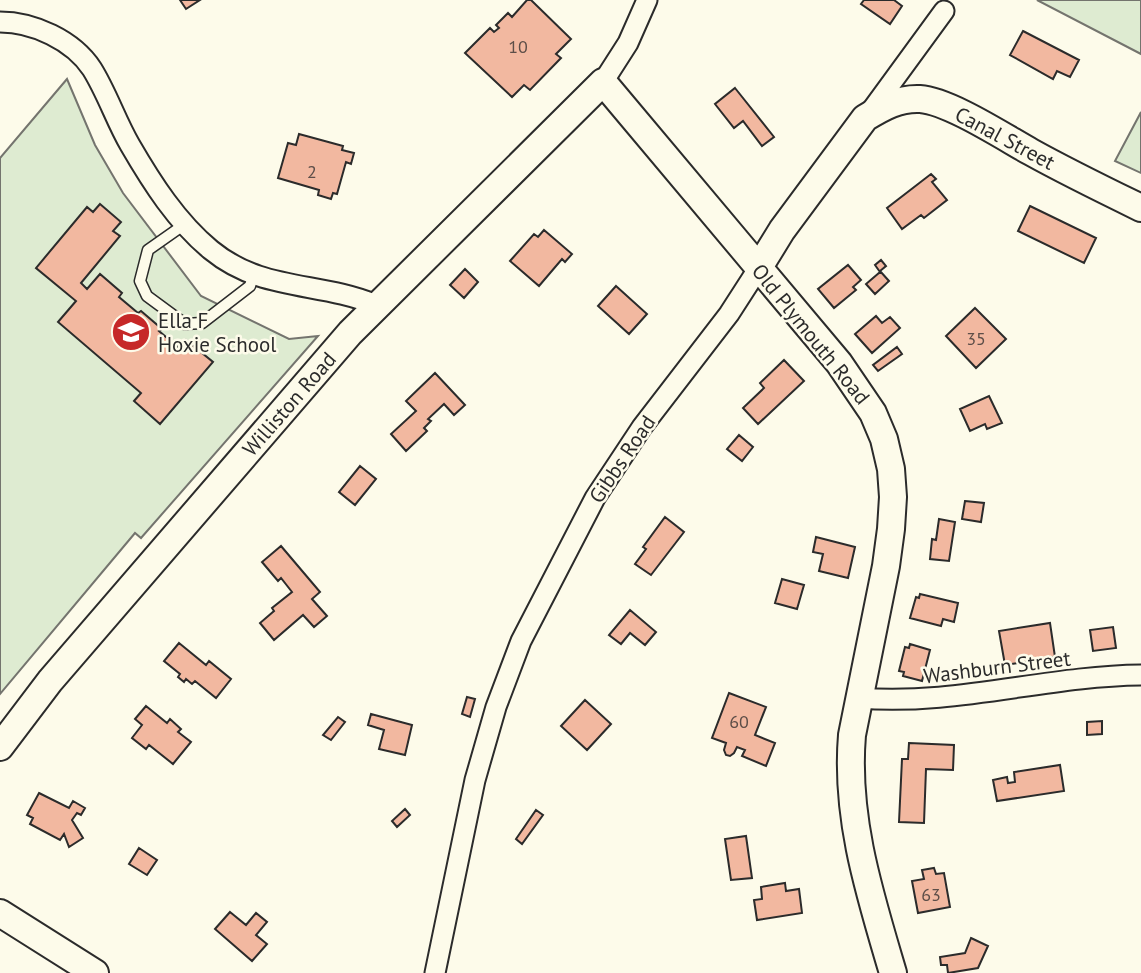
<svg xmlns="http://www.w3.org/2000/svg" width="1141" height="973" font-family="'PT Sans',sans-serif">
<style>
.green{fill:#deebd1;stroke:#74746e;stroke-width:2}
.building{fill:#f2b8a0;stroke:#2b2b2b;stroke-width:2}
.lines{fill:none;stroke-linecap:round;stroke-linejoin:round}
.lane-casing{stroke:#2b2b2b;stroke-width:13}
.street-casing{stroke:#2b2b2b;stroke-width:23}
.secondary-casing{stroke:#2b2b2b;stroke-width:30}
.lane{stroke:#fdfbea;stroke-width:10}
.street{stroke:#fdfbea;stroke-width:19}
.secondary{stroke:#fdfbea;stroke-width:26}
.labels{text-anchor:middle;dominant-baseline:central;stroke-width:5;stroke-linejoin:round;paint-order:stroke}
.number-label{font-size:18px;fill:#5d4e48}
.street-label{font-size:21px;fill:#2b2b2b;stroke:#fdfbea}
.poi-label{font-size:21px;fill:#2b2b2b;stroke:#fdfbea;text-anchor:start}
</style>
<rect width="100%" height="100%" fill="#fdfbea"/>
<!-- green -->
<path class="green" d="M1037 0H1141V54Z
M67 79 95 145 123 193 201 296 289 339 318 336 141 538 135 533 0 694V158Z
M1141 112V173L1115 161Z"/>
<!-- building -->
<path class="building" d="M180 0H200L186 9Z
M527 0H531L571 39 556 54 561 58 530 90 524 85 512 97 465 53 490 28 494 32 499 28 496 25 508 13 512 17Z
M864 0H894L902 6 890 24 861 4Z
M1023 31 1079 60 1070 77 1057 71 1053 79 1010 55Z
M735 88 774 137 762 146 743 121 734 128 715 104Z
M299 134 343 146 342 150 354 153 351 164 346 162 337 194 333 193 331 199 318 195 319 190 278 178 288 143 296 145Z
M931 174 936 179 932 182 947 200 924 218 921 215 902 229 887 208Z
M100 204 121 222 113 231 120 236 81 283 87 289 100 274 122 293 119 297 138 313 141 311 162 329 159 331 179 348 186 340 213 362 160 424 134 401 141 393 58 322 76 301 36 268 87 207 93 212Z
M1030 206 1096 238 1084 263 1018 231Z
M544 230 572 254 565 262 562 259 539 286 510 261 534 234 538 237Z
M881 260 886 266 880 271 889 281 875 294 866 284 880 272 875 265Z
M848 265 861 280 853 287 856 290 834 308 818 289Z
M465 269 478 282 464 298 450 285Z
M616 286 647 314 629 334 598 306Z
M975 308 1006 339 976 368 946 336Z
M876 316 882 323 890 317 900 328 872 353 855 334Z
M897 347 902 354 878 371 873 365Z
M784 360 804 381 758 424 743 408 764 388 760 383Z
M435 373 465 405 454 415 444 404 428 419 431 421 424 428 427 431 406 451 391 434 416 411 406 401Z
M989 396 1002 423 987 429 985 424 970 431 960 409Z
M739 435 753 447 742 461 727 449Z
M360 466 376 479 355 505 339 492Z
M965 501 984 503 981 522 962 519Z
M665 517 684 532 651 575 635 564 646 549 643 547Z
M939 519 955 522 949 561 930 559 932 539 936 540Z
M816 537 855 547 848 578 819 571 823 554 813 552Z
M281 546 320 592 312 599 327 616 314 627 303 615 274 640 260 623 274 611 272 608 292 592 281 578 278 581 262 562Z
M782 579 804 585 797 609 775 603Z
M920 594 958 603 954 622 943 619 941 626 910 618 916 597 919 598Z
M630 610 656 632 645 645 630 633 621 644 609 635Z
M1050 623 1055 657 1005 665 999 631Z
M1113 627 1116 648 1093 651 1090 630Z
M179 643 206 665 209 661 231 679 216 698 195 681 192 684 186 679 184 682 178 677 180 674 164 661Z
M910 644 930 650 922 681 903 676 904 672 899 671 905 647 909 648Z
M729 693 766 707 755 735 775 743 766 766 742 756 745 750 737 747 734 753 730 756 726 755 724 750 726 743 712 738Z
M467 697 475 699 470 717 462 714Z
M585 700 611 724 587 750 561 726Z
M146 706 167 723 170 719 181 729 178 732 191 742 173 764 149 745 146 749 132 738 142 725 135 719Z
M371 714 412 725 405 755 379 749 384 730 368 725Z
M338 717 345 722 331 740 323 735Z
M1102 721V734L1087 735V722Z
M909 743 954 745 953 770 926 769 924 823 899 822 902 759H908Z
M1060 765 1064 791 997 801 993 780 1007 777 1008 783 1015 782 1014 772Z
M39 793 69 808 73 801 85 808 81 815 77 813 72 820 83 838 69 847 64 834 60 840 30 824 33 818 27 815Z
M405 809 410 815 397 827 392 821Z
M536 810 543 815 522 844 516 839Z
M746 836 752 878 731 880 725 839Z
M139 848 157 860 147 875 129 864Z
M934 868 936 874 944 873 950 907 918 913 912 881 924 879 922 870Z
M785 883 786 891 799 889 802 913 757 920 754 900 762 899 761 887Z
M230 912 246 925 256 913 267 922 256 935 267 944 252 961 215 929Z
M971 938 988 946 978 968 948 973 947 965H941L940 957 965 953Z"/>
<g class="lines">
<!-- lane casing -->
<g class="lane-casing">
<path id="lane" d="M185 224 148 250 140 281 147 296 185 324 202 323 250 286 253 276"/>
</g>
<!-- street casing -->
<g class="street-casing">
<path id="street" d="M0 22C33 22 73 40 92 69 107 93 116 121 130 145 152 183 177 222 211 250 262 292 319 281 376 305
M603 82 628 43 647 0
M868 115 944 11
M859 698C954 706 1046 676 1141 675
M435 973 475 780 496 707 521 641 595 498 642 427 729 314 758 269"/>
</g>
<!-- secondary casing -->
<g class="secondary-casing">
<path id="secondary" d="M758 269 782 230 865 118C883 107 899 98 920 99 949 101 1004 137 1031 152 1067 172 1104 190 1141 208
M0 747 50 681 350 333 603 82 839 363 873 413 884 439 891 469 893 497 891 529 886 566 852 735C845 818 870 895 893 973
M0 913 95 973"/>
</g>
<!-- lane -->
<use href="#lane" class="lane"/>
<!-- street -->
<use href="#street" class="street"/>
<!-- secondary -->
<use href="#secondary" class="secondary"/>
</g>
<!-- icons -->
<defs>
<g id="school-disc" transform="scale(2.0125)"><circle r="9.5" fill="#c62828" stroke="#fdfbea"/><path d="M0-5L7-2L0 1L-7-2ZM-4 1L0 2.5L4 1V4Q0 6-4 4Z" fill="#fff"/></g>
</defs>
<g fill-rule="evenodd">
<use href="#school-disc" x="131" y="332"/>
</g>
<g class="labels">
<!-- number labels -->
<g class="number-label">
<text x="518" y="46">10</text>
<text x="312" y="171">2</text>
<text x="976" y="338">35</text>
<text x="739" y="721">60</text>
<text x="931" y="894">63</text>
</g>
<!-- street labels -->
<g class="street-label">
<text transform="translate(1005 138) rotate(28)">Canal Street</text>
<text transform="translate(811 334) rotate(51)">Old Plymouth Road</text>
<text transform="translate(289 404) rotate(-49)">Williston Road</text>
<text transform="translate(622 459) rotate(-56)">Gibbs Road</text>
<text transform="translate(997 667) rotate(-7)">Washburn Street</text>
</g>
<!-- poi labels -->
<g class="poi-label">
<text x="158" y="320">Ella F<tspan x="158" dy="24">Hoxie School</tspan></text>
</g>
</g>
</svg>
